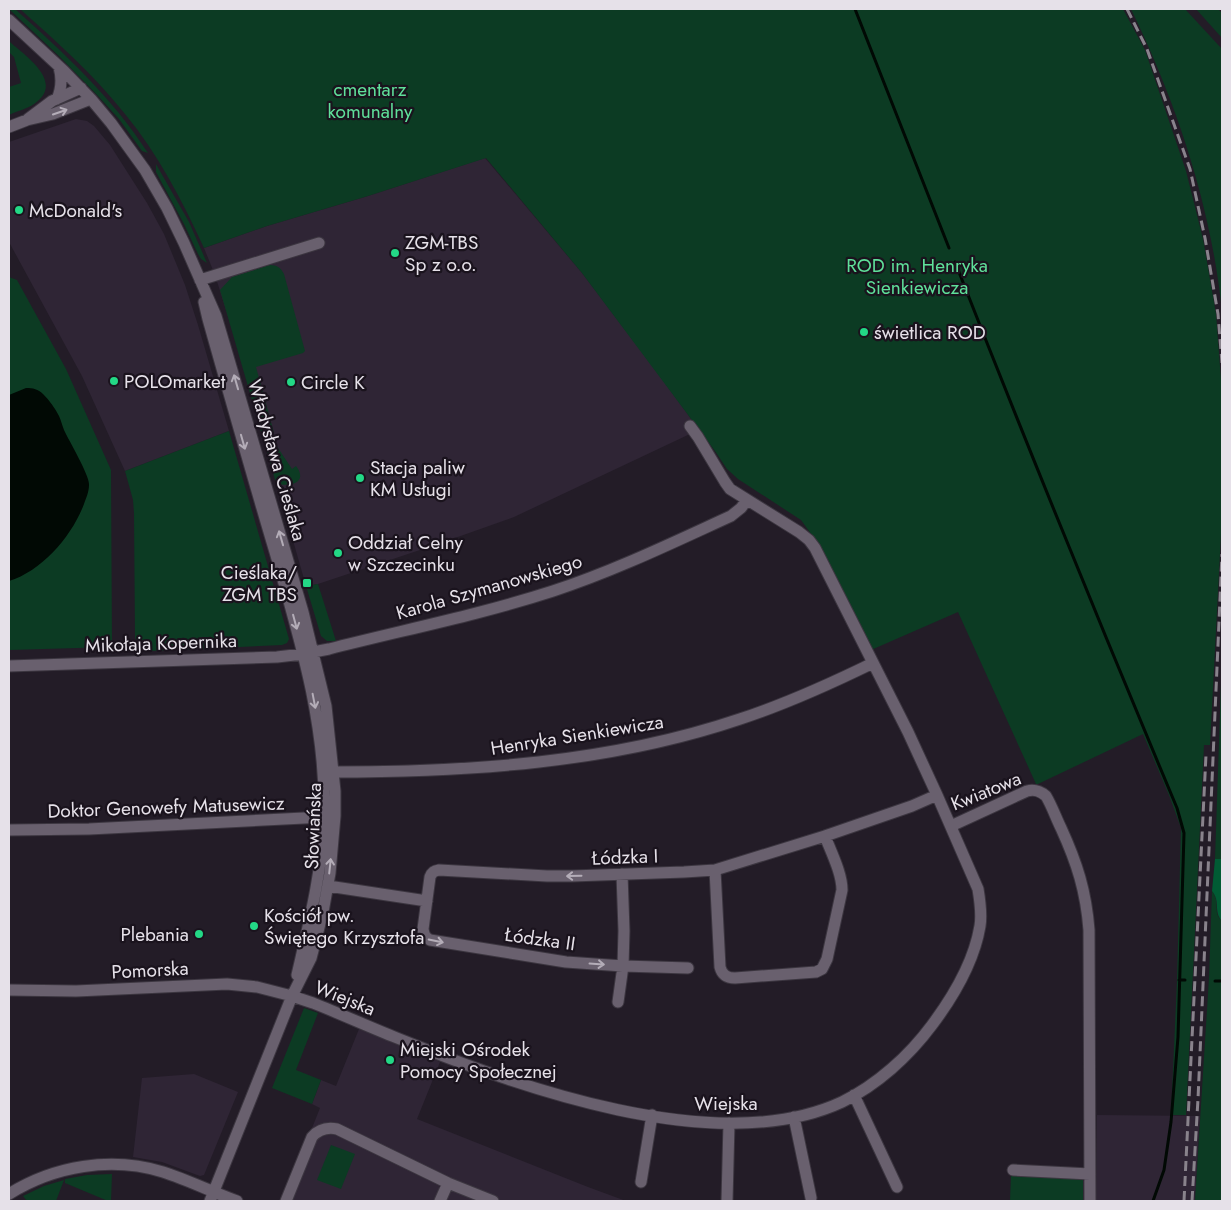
<svg xmlns="http://www.w3.org/2000/svg" width="1231" height="1210" font-family="Jost,sans-serif">
<style>
.built{fill:#2f2535}
.green{fill:#0c3b23}
.forest{fill:#015b34}
.water{fill:#010904}
.lines{fill:none;stroke-linecap:round;stroke-linejoin:round}
.stream{stroke:#010904;stroke-width:3}
.minor-casing{stroke:#3c3640;stroke-width:13}
.minor{stroke:#69606e;stroke-width:11}
.rail{stroke:#89838c;stroke-width:3;stroke-dasharray:10 5;stroke-linecap:butt}
.oneway{stroke:#b4adb8}
.poi-dot{fill:#23d886;stroke:#1a131d;stroke-width:2}
.labels{text-anchor:middle;dominant-baseline:central;stroke-width:4.5;stroke-linejoin:round;paint-order:stroke}
.park-label{font-size:19px;fill:#5fe09a;stroke:#1a131d}
.poi-label{font-size:19px;fill:#e6e1e9;stroke:#1a131d;text-anchor:start}
.street-label{font-size:19px;fill:#e6e1e9;stroke:#1a131d}
</style>
<rect width="100%" height="100%" fill="#231c27"/>
<!-- built -->
<path class="built" d="M76 119 87 121 94 126 110 145 147 203 164 234 185 285 198 325 229 431 125 471 82 376 9 242V142Z
M485 158 582 273 660 376 694 423 690 434 514 517 438 544 318 584 306 586 238 348 215 275 204 248 267 226 368 196Z
M359 1029 440 1062 417 1119 588 1187 626 1201H283L320 1108 312 1104 321 1080 336 1086Z
M194 1074 238 1092 204 1175 200 1176 162 1162 133 1157 142 1078Z
M1097 1115 1200 1116 1195 1201H1096Z"/>
<!-- green -->
<path class="green" d="M9 9H15C64 53 112 97 148 153L142 151 119 119 99 97 60 57Z
M20 9H1123L1145 50 1186 171 1203 239 1216 314 1222 393V481L1221 534 1210 745H1204L1186 1115H1171L1177 980 1181 828 1169 795 1143 734 1038 784H1036L958 612 871 650 814 538 801 520 738 479 727 469 715 451 582 273 486 158 368 196 267 226 204 248C183 202 158 154 125 114 94 75 57 42 20 9Z
M1131 9H1185L1222 49V311C1211 206 1177 104 1131 9Z
M1196 9H1218L1222 13V38Z
M9 41C25 56 66 82 34 104 27 109 17 111 9 115V87L21 83 14 57 9 52Z
M156 164 189 222 207 263 201 259 198 254 184 224 156 172Z
M270 265C277 265 281 268 284 274L305 351 303 353 256 367 274 433 270 436 292 469 296 466C309 483 289 488 276 483L220 290 232 277Z
M9 277 17 280 66 369 111 470 112 647 9 650Z
M229 431 289 639 287 643 282 645 150 651 141 646 135 638 134 513 133 500 125 471Z
M318 584 336 641H327L321 636 306 586Z
M1222 654V859H1215Z
M1212 891C1221 903 1212 912 1222 921V1201H1195L1209 978Z
M304 1008 318 1013 296 1070 321 1080 312 1104 272 1088Z
M331 1145 355 1154 341 1189 317 1180Z
M112 1174 111 1201H108L65 1183V1179L87 1175Z
M1011 1175 1083 1178V1201H1010Z
M64 1180 56 1201H27L23 1196 44 1186Z"/>
<!-- forest -->
<path class="forest" d="M1215 859H1222V921C1213 911 1221 902 1212 891Z"/>
<!-- water -->
<path class="water" d="M26 388C33 388 38 389 43 394 49 400 55 408 59 416 61 420 62 425 64 430 69 441 90 476 89 485 89 492 86 498 84 504 72 536 42 571 9 581V395Z"/>
<g class="lines">
<!-- stream -->
<path class="stream" d="M855 9 949 248
M955 262C1027 445 1101 627 1177 808L1184 833 1178 1037 1171 1122 1164 1170 1153 1201
M1179 980H1185
M1215 981H1222"/>
<!-- minor casing -->
<g class="minor-casing">
<path id="minor" d="M9 20 64 71 91 99 111 123 145 170 167 208 184 243 216 316 229 360 303 612 326 706 335 791V816L330 873 323 912 311 958 292 996 210 1201
M57 99C62 88 62 78 59 67
M28 119 52 101 81 88
M9 127 27 120 53 114 91 99
M200 280 319 243
M204 302 208 319C230 397 252 475 275 552 300 639 327 727 324 819 322 872 309 923 297 975
M9 666 277 657 303 654 329 649C403 630 479 615 553 591 614 571 672 543 731 516L741 508 747 500
M333 772C469 772 610 763 740 719 786 704 830 684 873 663
M951 826 1027 791C1035 789 1040 791 1046 796 1052 806 1056 818 1061 828 1077 863 1086 891 1089 930L1090 1201
M9 830 89 829 324 817
M715 870 720 967C722 975 727 978 735 978L816 972 822 969 827 959 842 890C842 873 831 852 825 836
M328 886 427 901
M688 968 623 966 566 962 430 940C425 937 424 935 423 929L430 877C432 872 434 871 439 870L547 876H572L684 872 715 870 825 836 912 806 937 795
M9 990 76 991 227 984 257 987 292 996 313 1003C341 1014 369 1027 397 1038 517 1086 717 1160 842 1102 877 1085 909 1056 932 1025 953 997 974 962 980 926 982 914 980 901 978 889L937 795 908 732 815 548 809 540 799 532 730 489 725 482 698 437 690 426
M618 1002 623 966 624 931 622 874
M854 1095 897 1187
M794 1117 811 1198
M1013 1170 1090 1174
M641 1182 652 1115
M9 1194C54 1166 111 1156 163 1172 188 1180 212 1192 237 1201
M286 1201 312 1137C319 1129 327 1127 337 1129L448 1183 493 1201
M440 1201 448 1183
M727 1201 729 1123"/>
</g>
<!-- minor -->
<use href="#minor" class="minor"/>
<!-- rail -->
<path class="rail" d="M1127 9 1147 49 1190 169 1205 238 1218 314 1222 363
M1184 1201 1206 755
M1192 1201 1198 1099 1222 554"/>
</g>
<!-- one-way arrows -->
<defs><path id="oneway-shaft" d="M-6 0H5M1.5-3L5.5 0L1.5 3" fill="none" stroke-width="1.6" stroke-linecap="round" stroke-linejoin="round" transform="scale(1.25)"/></defs>
<g class="oneway">
<use href="#oneway-shaft" transform="translate(60 112) rotate(-19)"/>
<use href="#oneway-shaft" transform="translate(236 382) rotate(-106)"/>
<use href="#oneway-shaft" transform="translate(243 442) rotate(74)"/>
<use href="#oneway-shaft" transform="translate(281 538) rotate(-106)"/>
<use href="#oneway-shaft" transform="translate(295 622) rotate(75)"/>
<use href="#oneway-shaft" transform="translate(314 701) rotate(79)"/>
<use href="#oneway-shaft" transform="translate(330 866) rotate(-84)"/>
<use href="#oneway-shaft" transform="translate(574 876) rotate(179)"/>
<use href="#oneway-shaft" transform="translate(436 941) rotate(12)"/>
<use href="#oneway-shaft" transform="translate(597 964) rotate(4)"/>
</g>
<!-- markers -->
<g class="poi-dot">
<circle cx="19" cy="210" r="5"/>
<circle cx="395" cy="253" r="5"/>
<circle cx="864" cy="332" r="5"/>
<circle cx="114" cy="381" r="5"/>
<circle cx="291" cy="382" r="5"/>
<circle cx="360" cy="478" r="5"/>
<circle cx="338" cy="553" r="5"/>
<rect x="302" y="578" width="10" height="10" rx="2.5"/>
<circle cx="254" cy="926" r="5"/>
<circle cx="199" cy="934" r="5"/>
<circle cx="390" cy="1060" r="5"/>
</g>
<g class="labels">
<!-- park labels -->
<g class="park-label">
<text x="370" y="89">cmentarz<tspan x="370" dy="22">komunalny</tspan></text>
<text x="917" y="265">ROD im. Henryka<tspan x="917" dy="22">Sienkiewicza</tspan></text>
</g>
<!-- poi labels -->
<g class="poi-label">
<text x="29" y="210">McDonald's</text>
<text x="405" y="242">ZGM-TBS<tspan x="405" dy="22">Sp z o.o.</tspan></text>
<text x="874" y="332">świetlica ROD</text>
<text x="124" y="381">POLOmarket</text>
<text x="301" y="382">Circle K</text>
<text x="370" y="467">Stacja paliw<tspan x="370" dy="22">KM Usługi</tspan></text>
<text x="348" y="542">Oddział Celny<tspan x="348" dy="22">w Szczecinku</tspan></text>
<text x="297" y="572" text-anchor="end">Cieślaka/<tspan x="297" dy="22">ZGM TBS</tspan></text>
<text x="264" y="915">Kościół pw.<tspan x="264" dy="22">Świętego Krzysztofa</tspan></text>
<text x="189" y="934" text-anchor="end">Plebania</text>
<text x="400" y="1049">Miejski Ośrodek<tspan x="400" dy="22">Pomocy Społecznej</tspan></text>
</g>
<!-- street labels -->
<g class="street-label">
<text transform="translate(277 460) rotate(74)">Władysława Cieślaka</text>
<text transform="translate(489 587) rotate(-16)">Karola Szymanowskiego</text>
<text transform="translate(161 643) rotate(-2)">Mikołaja Kopernika</text>
<text transform="translate(577 735) rotate(-9)">Henryka Sienkiewicza</text>
<text transform="translate(986 791) rotate(-22)">Kwiatowa</text>
<text transform="translate(166 807) rotate(-2)">Doktor Genowefy Matusewicz</text>
<text transform="translate(313 826) rotate(-88)">Słowiańska</text>
<text transform="translate(625 857) rotate(-2)">Łódzka I</text>
<text transform="translate(540 939) rotate(8)">Łódzka II</text>
<text transform="translate(150 970) rotate(-3)">Pomorska</text>
<text transform="translate(345 998) rotate(22)">Wiejska</text>
<text x="726" y="1103">Wiejska</text>
</g>
</g>
<!-- border -->
<rect width="1231" height="1210" fill="none" stroke="#e6e1e9" stroke-width="20"/>
</svg>
